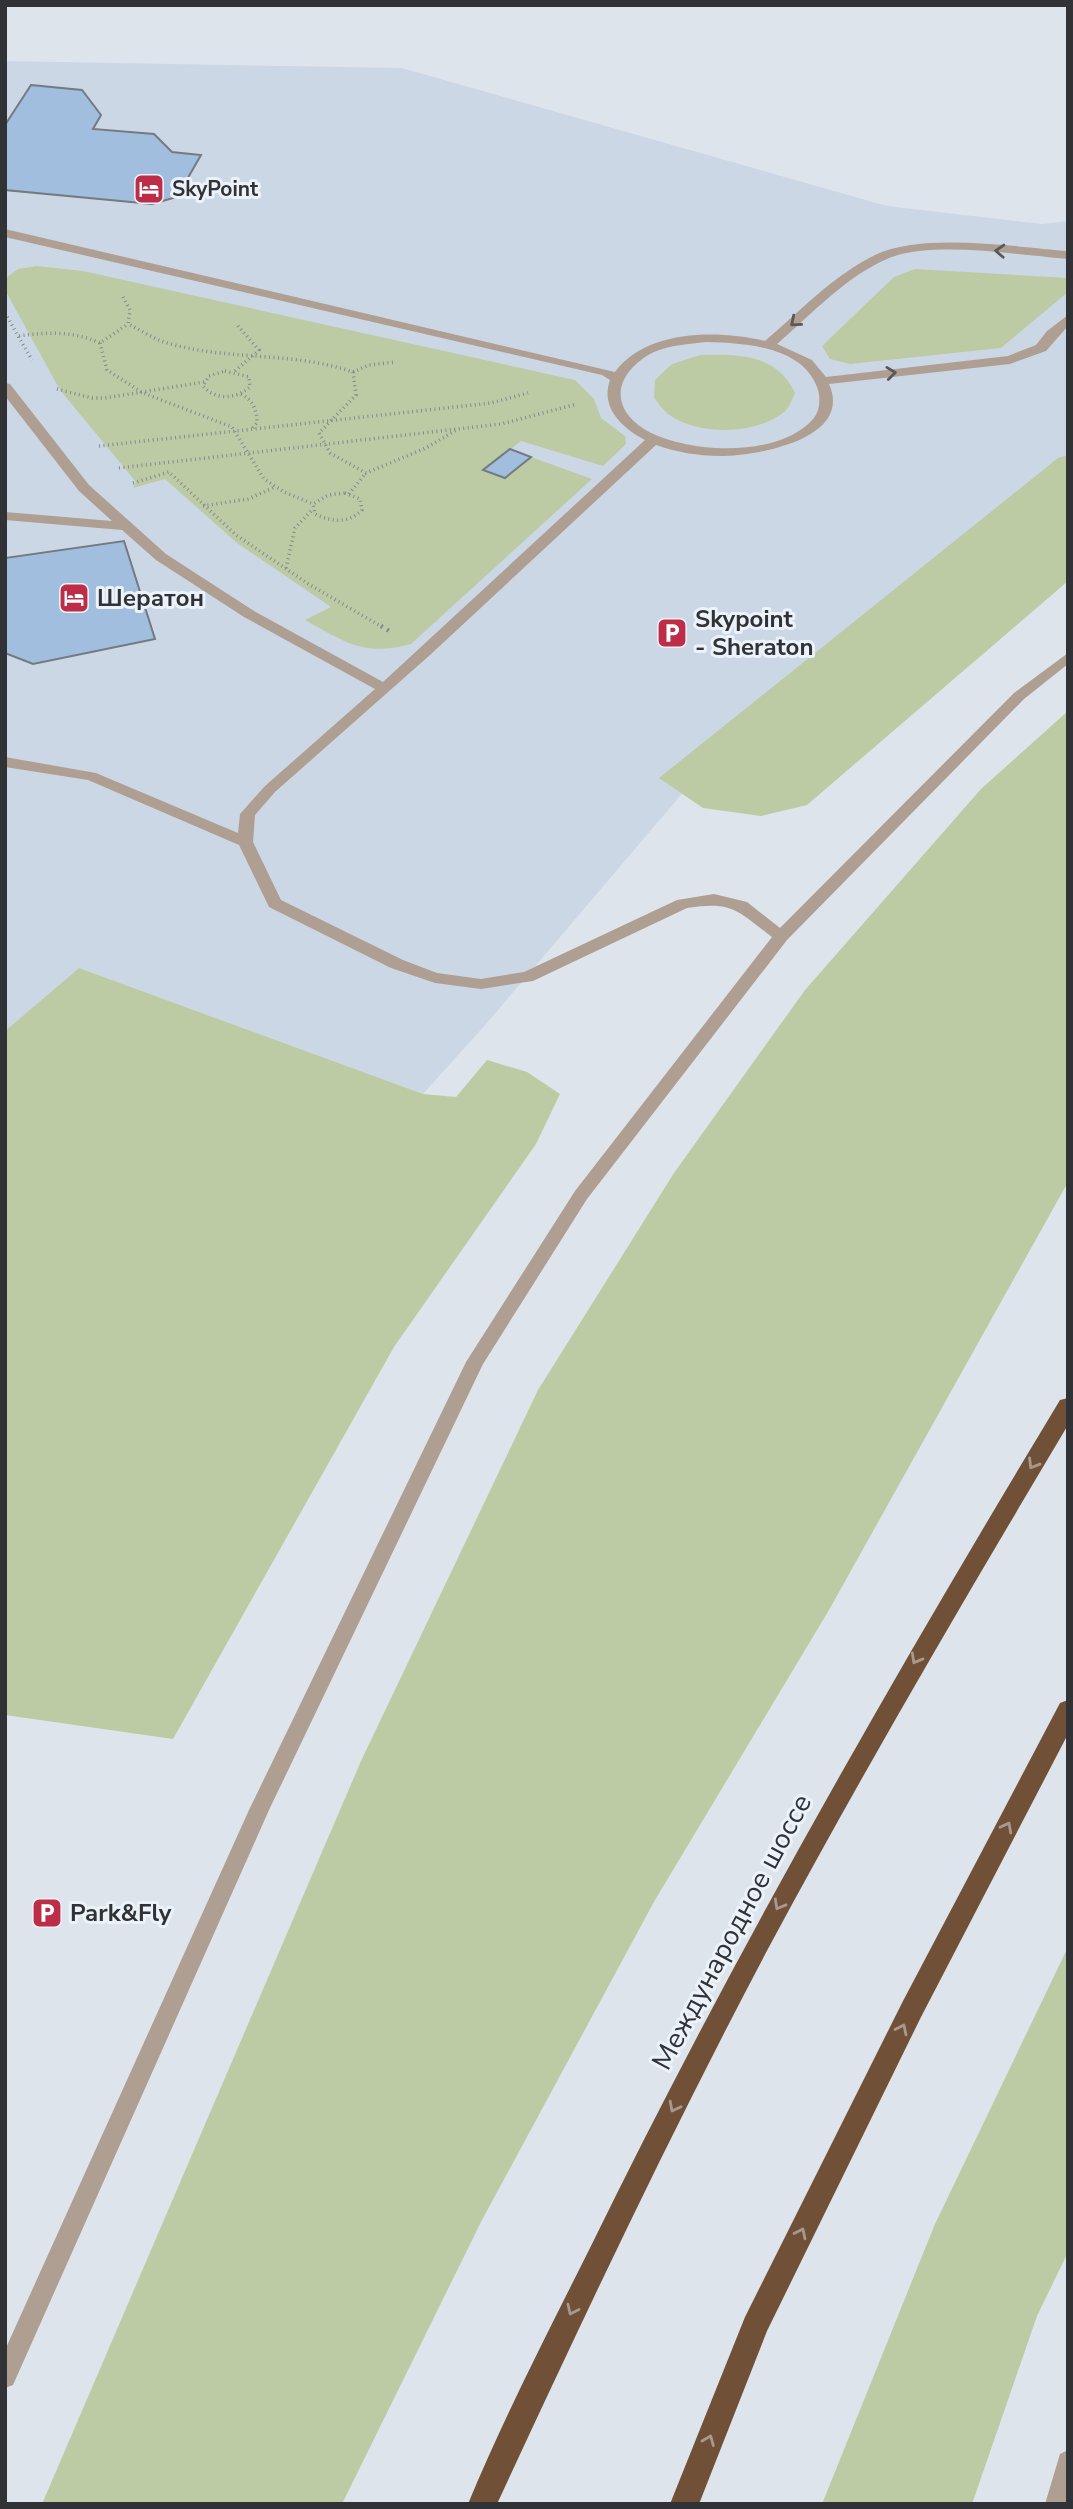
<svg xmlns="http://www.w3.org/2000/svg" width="1073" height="2509" font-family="'Nunito Sans',sans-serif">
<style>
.built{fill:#ccd7e5}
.green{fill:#bccba4}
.building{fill:#a1bedf;stroke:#747a81;stroke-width:2}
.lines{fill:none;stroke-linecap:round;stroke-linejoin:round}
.path-far1{stroke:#85898f;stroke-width:3.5;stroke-dasharray:1 3.5;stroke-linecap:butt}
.path{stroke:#85898f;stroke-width:4.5;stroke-dasharray:2 5;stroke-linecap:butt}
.minor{fill:#ae9f92;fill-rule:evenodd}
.highway{fill:#705137;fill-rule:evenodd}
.oneway{stroke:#5c5856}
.oneway2{stroke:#a7998f}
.labels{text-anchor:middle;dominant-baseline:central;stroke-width:6;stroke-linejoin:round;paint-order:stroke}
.far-poi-label{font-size:21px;font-weight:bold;fill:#303235;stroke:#ebf2fa;text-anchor:start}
.poi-label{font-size:24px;font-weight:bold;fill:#303235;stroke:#ebf2fa;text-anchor:start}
.near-street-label{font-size:28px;fill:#303235;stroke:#ebf2fa}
</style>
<rect width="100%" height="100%" fill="#dee4ec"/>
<!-- built -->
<path class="built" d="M5 61 402 68 887 206 1042 224 1068 221V508L771 689 487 1023 423 1094 79 968 5 1031Z"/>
<!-- green -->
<path class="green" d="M37 266 83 271 575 380 594 399 601 418 625 436 626 444 603 466 521 441 484 470 531 457 592 479 411 644C364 657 345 642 305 620L331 607 237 543 165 479 133 488 136 482 60 390 5 290 6 278 18 269Z
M915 269 1068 278V292L1001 348 850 364 830 359 822 346 894 277Z
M700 355C739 354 777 354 795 393 792 400 789 408 784 412 756 435 698 436 668 414 663 410 658 403 654 398L655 380 672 364Z
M1068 455V581L807 805 761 816 703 808 659 778 1058 458Z
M1068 711V1182L829 1610 655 1900 482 2220 342 2504H42L361 1761 538 1390 674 1173 805 990 981 789Z
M79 968 423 1094 456 1097 487 1060 527 1072 560 1094 536 1144 394 1347 173 1739 5 1715V1031Z
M1068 1947V2252L1037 2316 972 2504H822L935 2224Z"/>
<!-- building -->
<path class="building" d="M31 85 82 90 101 115 93 129 154 134 172 152 201 155 177 197 152 204 5 190V125Z
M510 449 531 457 505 478 483 470Z
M124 541 155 639 33 664 5 653V558Z"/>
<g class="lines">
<!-- path-far1 -->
<path class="path-far1" d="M123 297 130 310 128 324C141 330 153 339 167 343 228 361 292 351 353 372L356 395 319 433 330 453 366 473 426 448 458 429
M5 313 32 360
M19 336C47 332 74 331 100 343L128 324
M100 343 107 370 143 393 232 427 264 479 284 492 313 504
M225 371 249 377 250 387C236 399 216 401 203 386L209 376Z
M235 371 259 350 237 325
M353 372 369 365 396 362
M57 389 92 398H105L204 382
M241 394C253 400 257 410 257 423L252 429
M99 446 491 403 528 393
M119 468 501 424 577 404
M133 483 169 472 236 535 310 585 384 628
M345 493 360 499 362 510C348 524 332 522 315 514L313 504 328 495Z
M349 494 366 473
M203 506 248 499 275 487
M286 568 295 528 313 509"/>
<!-- path -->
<path class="path" d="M381 626 391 632"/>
<!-- minor -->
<path class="minor" d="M5 229 615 372C647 329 718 330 765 341 800 311 834 275 875 255 922 232 1015 247 1068 251V259C1020 255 929 240 887 259 845 277 811 315 777 344L812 360 826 377 1008 356 1036 345 1047 331 1068 315V326L1046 351 1010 364 829 384C854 440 755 456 720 456 698 456 676 452 656 445L430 655 275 792 255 815 253 842 281 900 403 960 437 973 481 979 524 972 677 900 714 894 747 902 780 928 1014 693 1068 653V664L1024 699 787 940 587 1199 483 1364 269 1810 13 2385 5 2388V2350L249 1810 466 1362 575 1191 772 937C736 910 733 901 687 908L533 981 481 989 435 983 391 968 269 907 239 845 88 780 5 767V757L96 773 238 833 240 814 265 786 375 689 244 617 156 560 122 530 5 520V512L112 521 79 491 5 396V383L10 384 89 485 166 554 254 611 383 682 645 440C622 428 600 408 610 380L602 375 5 237ZM706 342C744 343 802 346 817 387 821 397 820 410 814 418 780 459 685 454 644 429 606 405 618 370 654 352 670 345 689 344 706 342Z
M1068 2450V2504H1045L1060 2454Z"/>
<!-- highway -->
<path class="highway" d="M1068 1398V1425C965 1598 864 1770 769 1947 672 2130 584 2316 497 2504H468C504 2417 548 2332 590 2248 732 1957 893 1677 1060 1400Z
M1068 1700V1734L921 2017 767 2331 699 2504H670L745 2317 903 2001 1060 1703Z"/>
</g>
<!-- one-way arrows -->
<defs><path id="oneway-chevron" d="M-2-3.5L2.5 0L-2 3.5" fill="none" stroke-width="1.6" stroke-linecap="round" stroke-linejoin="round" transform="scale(1.75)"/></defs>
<g class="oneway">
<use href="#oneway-chevron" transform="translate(1000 251) rotate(-177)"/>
<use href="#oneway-chevron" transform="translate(795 322) rotate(140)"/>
<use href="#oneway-chevron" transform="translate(891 373) rotate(-7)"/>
</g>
<g class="oneway2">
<use href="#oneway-chevron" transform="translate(1033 1464) rotate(121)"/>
<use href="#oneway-chevron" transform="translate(916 1659) rotate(119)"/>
<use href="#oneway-chevron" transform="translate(1007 1827) rotate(-62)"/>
<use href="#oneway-chevron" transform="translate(779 1905) rotate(119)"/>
<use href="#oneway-chevron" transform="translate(902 2029) rotate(-64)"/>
<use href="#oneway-chevron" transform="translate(674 2107) rotate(117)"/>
<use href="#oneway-chevron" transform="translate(801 2233) rotate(-64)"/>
<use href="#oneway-chevron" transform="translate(572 2310) rotate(115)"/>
<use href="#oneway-chevron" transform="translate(709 2440) rotate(-68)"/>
</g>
<!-- icons -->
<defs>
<g id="hotel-square" transform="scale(1.575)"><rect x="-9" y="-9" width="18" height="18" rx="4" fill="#bd2d48" stroke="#ebf2fa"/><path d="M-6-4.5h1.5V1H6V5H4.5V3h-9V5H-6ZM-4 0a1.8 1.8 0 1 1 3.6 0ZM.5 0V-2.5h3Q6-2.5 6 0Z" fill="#fff"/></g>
<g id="parking-square" transform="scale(1.575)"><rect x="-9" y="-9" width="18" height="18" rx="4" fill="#bd2d48" stroke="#ebf2fa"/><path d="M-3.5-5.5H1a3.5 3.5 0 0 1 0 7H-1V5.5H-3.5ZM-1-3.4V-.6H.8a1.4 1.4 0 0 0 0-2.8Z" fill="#fff"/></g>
</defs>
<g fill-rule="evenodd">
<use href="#hotel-square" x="149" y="189"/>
<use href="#hotel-square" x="74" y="598"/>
<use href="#parking-square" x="672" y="633"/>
<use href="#parking-square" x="47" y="1913"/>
</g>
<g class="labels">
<!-- far-poi labels -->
<g class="far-poi-label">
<text x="172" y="189">SkyPoint</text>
</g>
<!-- poi labels -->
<g class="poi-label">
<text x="97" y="598">Шератон</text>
<text x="695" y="619">Skypoint<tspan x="695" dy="28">- Sheraton</tspan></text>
<text x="70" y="1913">Park&amp;Fly</text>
</g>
<!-- near-street labels -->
<g class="near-street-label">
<text transform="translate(732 1932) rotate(-62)">Международное шоссе</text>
</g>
</g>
<!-- border -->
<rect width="1073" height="2509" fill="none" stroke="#303235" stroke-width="14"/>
</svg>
